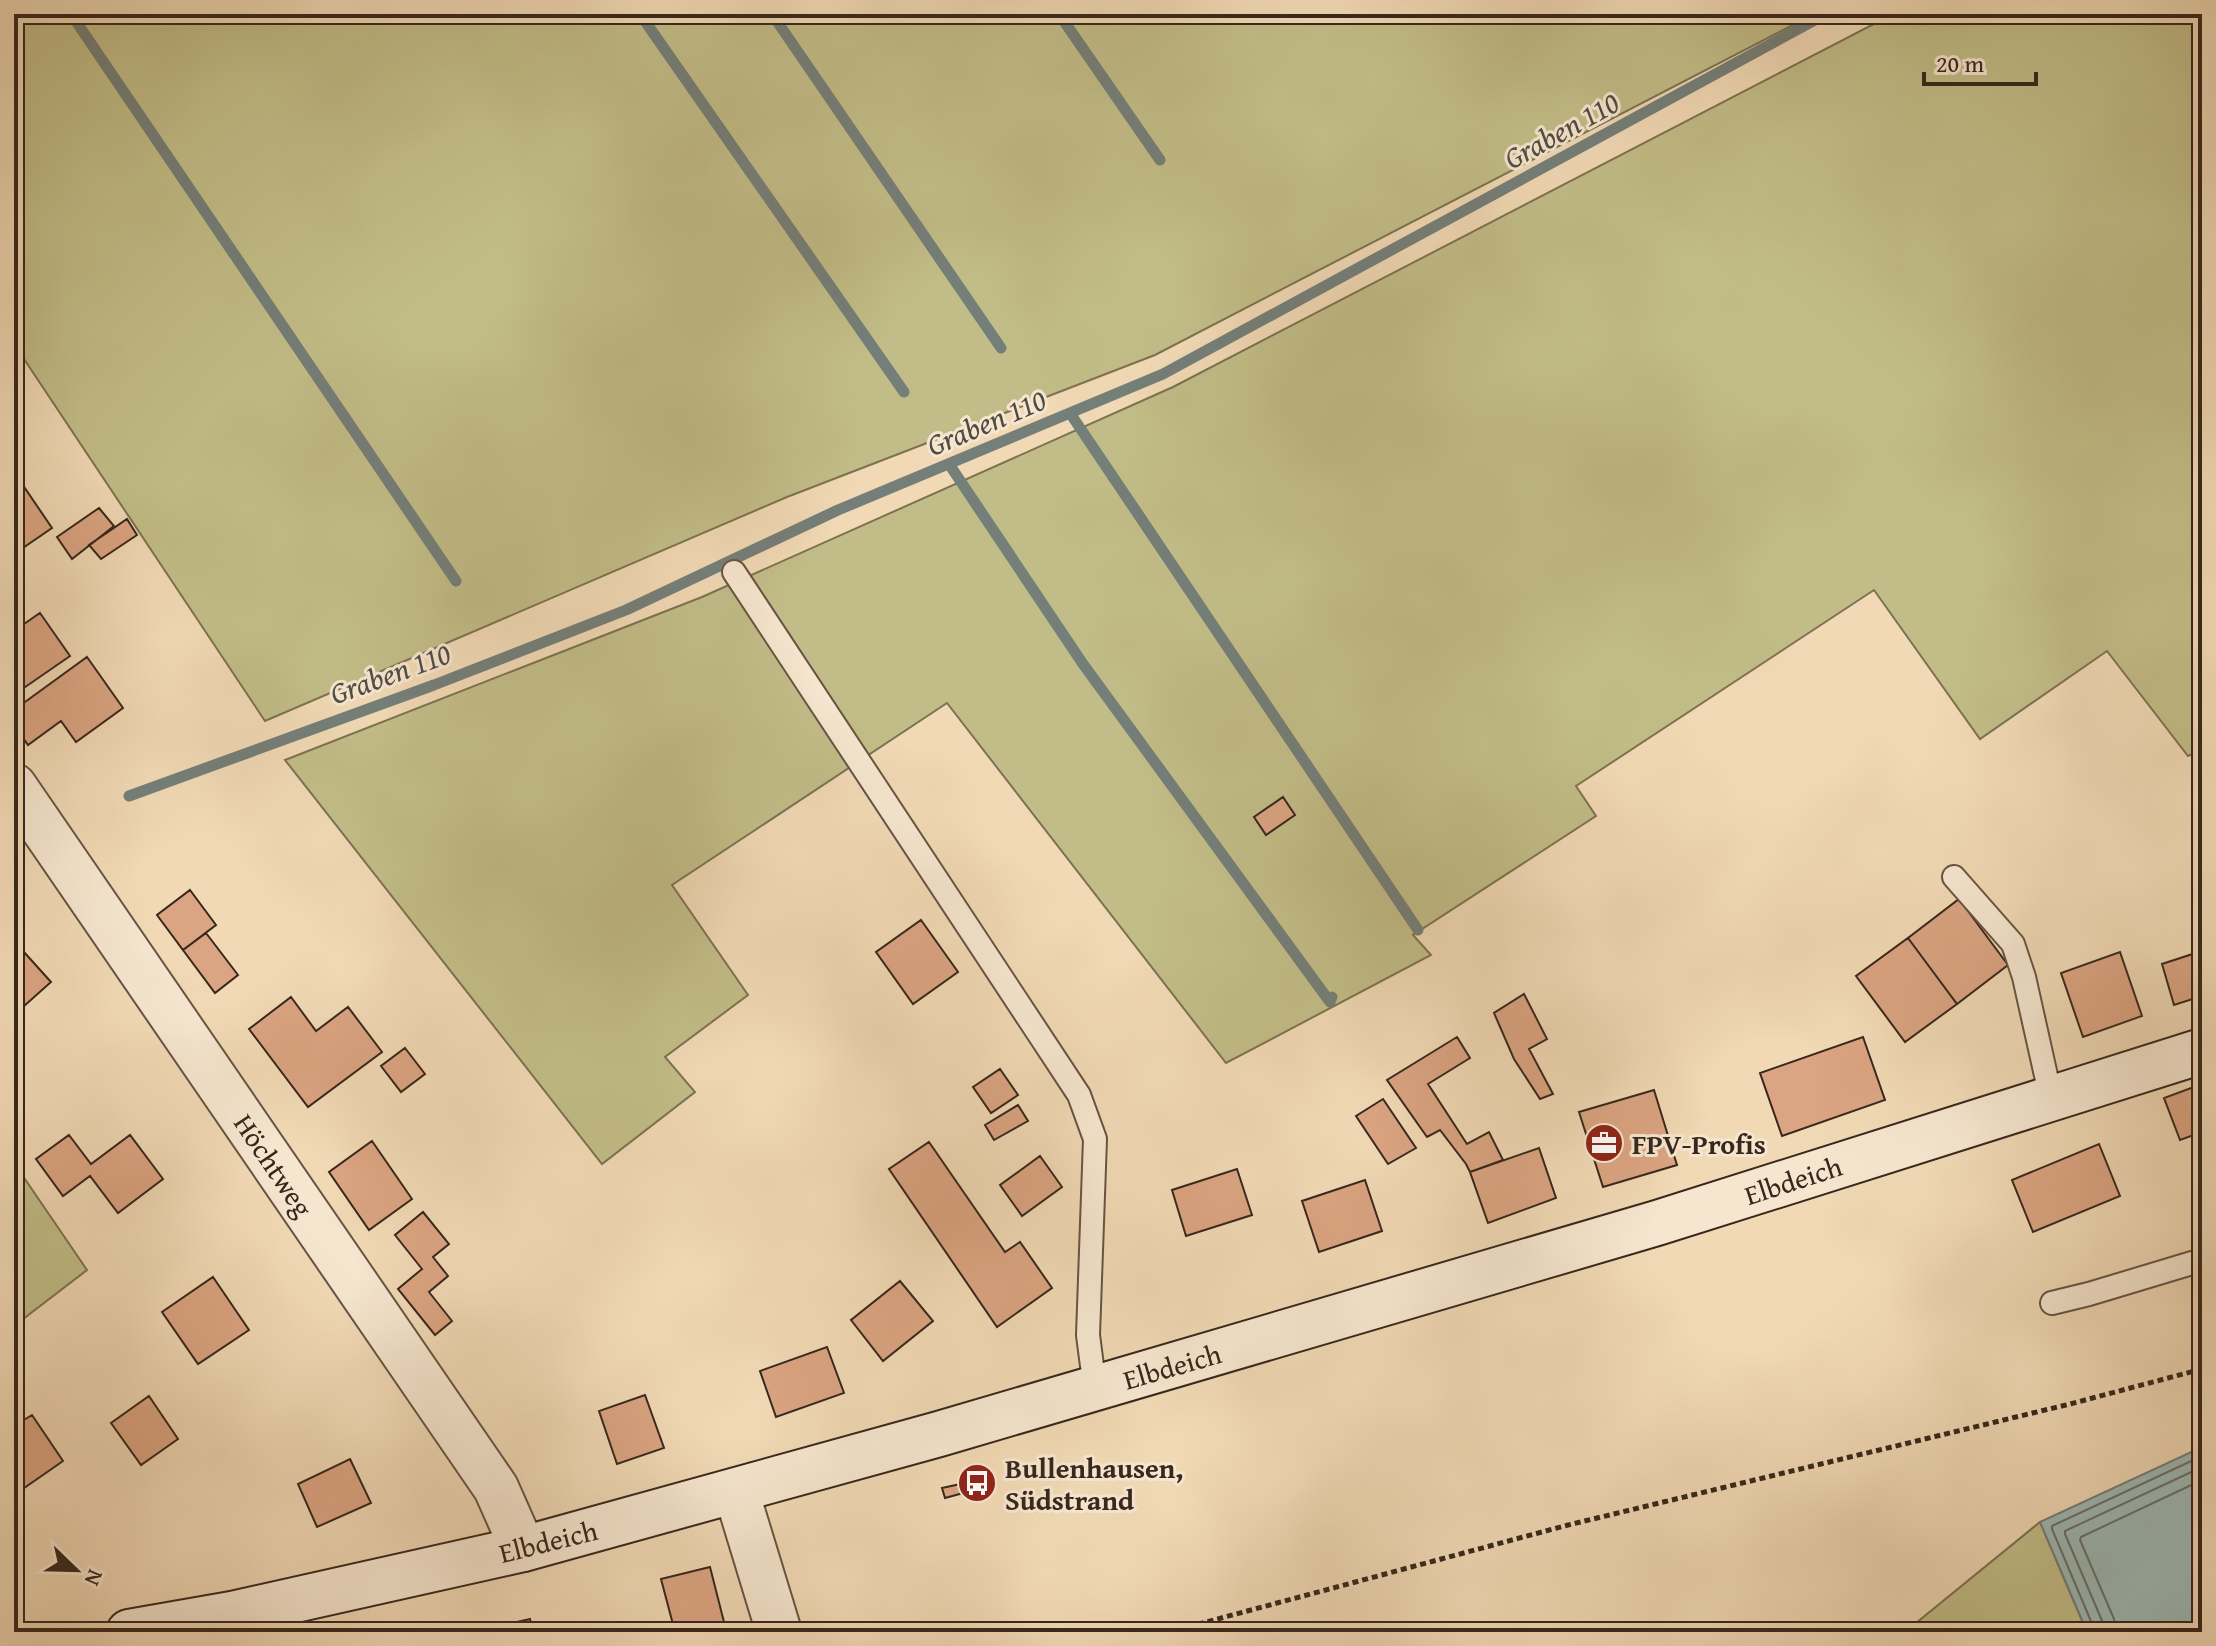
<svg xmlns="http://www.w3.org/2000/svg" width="2216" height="1646" font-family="'Gentium Book Plus',serif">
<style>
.green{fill:#c2bd88;stroke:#7c7252;stroke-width:2}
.water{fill:#9db9b6;stroke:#747f79;stroke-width:2}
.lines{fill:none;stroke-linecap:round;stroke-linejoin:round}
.shore{stroke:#6a706a;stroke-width:2}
.stream{stroke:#747f79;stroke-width:11}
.building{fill:#dba482;stroke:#37271d;stroke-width:2}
.lane-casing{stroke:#665443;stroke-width:26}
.street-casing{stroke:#665443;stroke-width:48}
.secondary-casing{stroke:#37271d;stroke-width:48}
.path{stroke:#37271d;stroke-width:5;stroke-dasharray:6 4;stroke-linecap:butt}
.lane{stroke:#f6e6cf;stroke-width:22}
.street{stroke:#f6e6cf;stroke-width:44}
.secondary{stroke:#f6e6cf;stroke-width:44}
.labels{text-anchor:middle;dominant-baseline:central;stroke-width:6;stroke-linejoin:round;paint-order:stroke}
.poi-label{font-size:28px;font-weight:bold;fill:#37271d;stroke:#f6e6cf;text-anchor:start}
.street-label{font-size:28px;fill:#37271d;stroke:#f6e6cf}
.water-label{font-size:30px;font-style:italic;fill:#504c43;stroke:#f6e6cf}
</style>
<rect width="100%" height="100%" fill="#f1d9b5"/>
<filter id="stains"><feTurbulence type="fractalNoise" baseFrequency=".0025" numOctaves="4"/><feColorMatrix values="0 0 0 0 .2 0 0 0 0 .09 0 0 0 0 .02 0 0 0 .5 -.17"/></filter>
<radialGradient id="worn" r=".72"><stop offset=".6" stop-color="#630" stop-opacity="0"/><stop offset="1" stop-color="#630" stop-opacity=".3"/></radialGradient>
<!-- green -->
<path class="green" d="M14 14H1814L1155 355 787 497 265 721 14 344Z
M1893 14H2202V750L2188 756 2107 651 1980 739 1874 590 1576 786 1596 816 1413 935 1431 955 1226 1063 947 703 672 885 748 995 665 1057 695 1092 602 1164 285 760 702 597 1173 387Z
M14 1163 87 1270 14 1326Z
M2040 1522 2087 1632H1905Z"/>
<!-- water -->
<path class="water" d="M2202 1447V1632H2087L2040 1522Z"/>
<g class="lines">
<!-- shore -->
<path class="shore" d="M2094 1632 2093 1626 2052 1529V1526L2202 1456
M2104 1632 2103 1623 2065 1534V1531L2202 1467
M2116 1632 2114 1619 2080 1540 2081 1537 2202 1480"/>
<!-- stream -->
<path class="stream" d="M71 14 456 581
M640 14 904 392
M772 14 1001 348
M1059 14 1160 160
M1072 416 1418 930
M951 467 1083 664 1330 1002 1332 997
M129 796 434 685 626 610 838 510 1163 374 1826 14"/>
</g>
<!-- building -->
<path class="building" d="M14 472 52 528 14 554Z
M99 508 114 526 72 559 57 537Z
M127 519 137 535 101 559 89 545Z
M40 613 70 656 18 692 14 687V631Z
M87 657 123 708 76 742 61 721 28 745 14 725V710Z
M1283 797 1295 815 1266 835 1254 817Z
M190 890 216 925 183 950 157 915Z
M1959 899 2008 965 1957 1004 1908 938Z
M921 920 958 972 913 1004 876 952Z
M206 933 238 975 215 993 183 950Z
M1908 938 1957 1004 1905 1042 1856 976Z
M14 941 51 982 14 1015Z
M2202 951V996L2174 1005 2162 964Z
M2120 952 2142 1016 2083 1037 2061 973Z
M1524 994 1547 1039 1529 1049 1553 1094 1540 1099 1514 1059 1494 1013Z
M291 997 316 1031 348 1007 382 1052 308 1107 249 1029Z
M1457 1037 1470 1058 1428 1084 1467 1144 1489 1132 1503 1160 1470 1172 1466 1164 1440 1130 1427 1137 1387 1080Z
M1863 1037 1885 1100 1782 1136 1760 1073Z
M405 1048 425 1074 401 1092 381 1066Z
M1000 1069 1018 1095 991 1113 973 1087Z
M2202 1084V1132L2180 1140 2164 1098Z
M1654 1090 1677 1165 1603 1187 1579 1112Z
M1383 1099 1416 1148 1388 1164 1356 1116Z
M1018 1105 1028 1121 994 1140 985 1125Z
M69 1135 91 1164 130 1135 163 1179 118 1213 90 1176 63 1196 36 1159Z
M372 1141 412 1199 369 1230 329 1172Z
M929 1142 1005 1252 1020 1242 1052 1288 997 1327 889 1169Z
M2099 1144 2120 1196 2033 1232 2012 1180Z
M1539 1148 1556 1198 1488 1223 1470 1172Z
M1040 1156 1062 1187 1022 1216 1000 1185Z
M1237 1169 1252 1215 1186 1236 1172 1190Z
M1365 1180 1382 1231 1319 1252 1302 1201Z
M423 1212 449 1244 433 1257 448 1276 429 1292 452 1321 435 1335 398 1289 422 1269 395 1235Z
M213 1277 249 1330 198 1364 162 1312Z
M900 1281 933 1321 883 1361 851 1320Z
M827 1347 844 1393 776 1417 760 1371Z
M645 1395 664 1448 617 1464 599 1411Z
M149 1396 178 1439 141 1465 111 1423Z
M32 1415 63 1461 14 1495V1426Z
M350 1459 371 1503 317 1527 298 1484Z
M965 1483 967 1492 945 1498 942 1488Z
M710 1567 724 1622 684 1632H675L661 1579Z
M530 1619 533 1632H486V1629Z
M1651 1626 1653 1632H1628Z
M1774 1626 1775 1632H1749Z"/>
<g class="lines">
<!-- lane casing -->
<g class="lane-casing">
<path id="lane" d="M734 572 1079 1095 1095 1139 1088 1335 1092 1366 1099 1387
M1954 877 2013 944 2024 977 2051 1098
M2052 1303 2089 1294 2202 1260"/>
</g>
<!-- street casing -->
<g class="street-casing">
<path id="street" d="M14 786 496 1488 523 1549
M736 1491 779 1632"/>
</g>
<!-- secondary casing -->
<g class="secondary-casing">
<path id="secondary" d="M129 1632 232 1614 523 1549 939 1434 1657 1223 2202 1051"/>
</g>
<!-- path -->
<path class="path" d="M1169 1632 1568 1525 2070 1404 2202 1369"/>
<!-- lane -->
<use href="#lane" class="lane"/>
<!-- street -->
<use href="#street" class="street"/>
<!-- secondary -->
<use href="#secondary" class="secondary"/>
</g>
<!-- icons -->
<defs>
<g id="office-disc" transform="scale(2)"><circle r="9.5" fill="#8f2418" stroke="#f6e6cf"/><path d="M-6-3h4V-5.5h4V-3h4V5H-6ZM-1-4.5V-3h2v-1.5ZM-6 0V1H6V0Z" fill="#fff"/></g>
<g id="bus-disc" transform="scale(2)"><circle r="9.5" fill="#8f2418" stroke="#f6e6cf"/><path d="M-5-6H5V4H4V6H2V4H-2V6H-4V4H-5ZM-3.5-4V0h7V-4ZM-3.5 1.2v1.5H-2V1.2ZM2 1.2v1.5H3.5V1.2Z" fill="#fff"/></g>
</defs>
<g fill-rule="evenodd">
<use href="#office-disc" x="1604" y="1143"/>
<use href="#bus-disc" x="977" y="1483"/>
</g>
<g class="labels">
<!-- poi labels -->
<g class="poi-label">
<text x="1632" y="1143">FPV-Profis</text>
<text x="1005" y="1467">Bullenhausen,<tspan x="1005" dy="32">Südstrand</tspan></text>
</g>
<!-- street labels -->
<g class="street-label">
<text transform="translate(274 1165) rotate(56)">Höchtweg</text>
<text transform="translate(1793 1180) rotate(-18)">Elbdeich</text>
<text transform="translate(1172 1366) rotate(-16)">Elbdeich</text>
<text transform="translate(548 1541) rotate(-14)">Elbdeich</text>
</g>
<!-- water labels -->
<g class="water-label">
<text transform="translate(1561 130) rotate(-29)">Graben 110</text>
<text transform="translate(986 422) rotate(-23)">Graben 110</text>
<text transform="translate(390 673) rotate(-20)">Graben 110</text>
</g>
</g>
<!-- margin -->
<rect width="2216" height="1646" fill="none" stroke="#f1d9b5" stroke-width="48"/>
<rect x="16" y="16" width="2184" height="1614" fill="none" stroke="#37271d" stroke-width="4"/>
<rect x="24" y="24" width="2168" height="1598" fill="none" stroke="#37271d" stroke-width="2"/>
<!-- north arrow -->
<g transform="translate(76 1570) rotate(113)" stroke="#f6e6cf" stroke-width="6" paint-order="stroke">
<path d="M0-6L14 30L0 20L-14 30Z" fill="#37271d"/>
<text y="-12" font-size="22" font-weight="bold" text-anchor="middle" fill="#37271d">N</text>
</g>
<!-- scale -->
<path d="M1924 72v12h112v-12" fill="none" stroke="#37271d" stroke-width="4"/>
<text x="1936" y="72" font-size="24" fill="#37271d" stroke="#f6e6cf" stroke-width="6" paint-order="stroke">20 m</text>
<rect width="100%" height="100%" filter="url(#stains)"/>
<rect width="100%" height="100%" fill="url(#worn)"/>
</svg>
